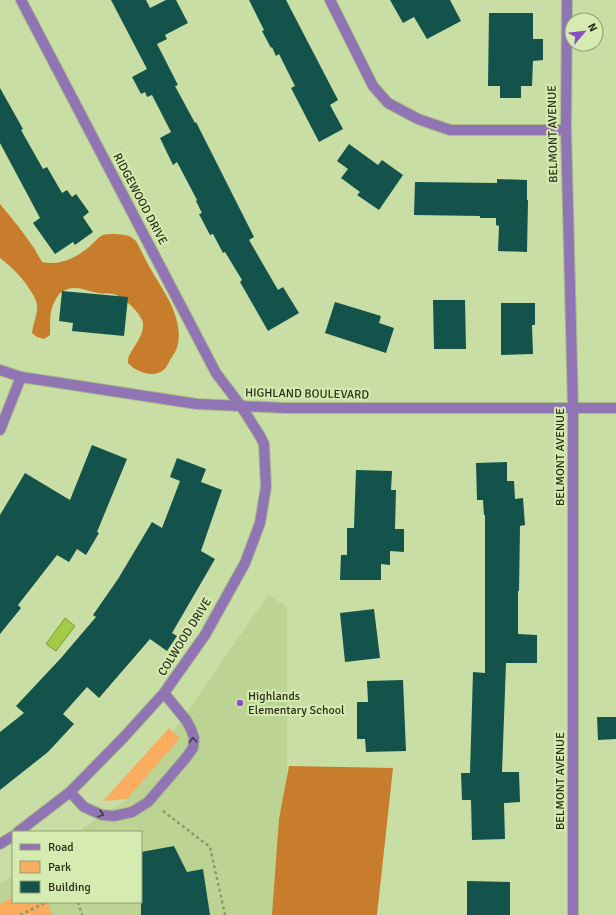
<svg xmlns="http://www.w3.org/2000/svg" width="616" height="915" font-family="Signika,sans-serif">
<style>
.built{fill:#bdd393}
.green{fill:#f9ad61}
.forest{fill:#c77d2b}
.water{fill:#a3ca45;stroke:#7e9b38}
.building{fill:#14534c}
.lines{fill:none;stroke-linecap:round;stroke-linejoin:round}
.minor-casing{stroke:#a9bb88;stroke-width:12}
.path{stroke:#8a9a6e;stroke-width:2.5;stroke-dasharray:3 3;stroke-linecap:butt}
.minor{stroke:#9174b4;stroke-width:10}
.oneway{stroke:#42403f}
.poi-dot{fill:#8a4ec5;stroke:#d6ebb1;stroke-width:1.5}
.labels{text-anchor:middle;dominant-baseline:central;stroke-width:4;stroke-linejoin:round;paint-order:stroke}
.street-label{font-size:12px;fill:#272e18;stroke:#d6ebb1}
.poi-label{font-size:12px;fill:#272e18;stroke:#d6ebb1;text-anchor:start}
</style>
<rect width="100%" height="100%" fill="#c9dea4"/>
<!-- built -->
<path class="built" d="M268 595 287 607V857L293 915H0V884L13 875V902H141V832H77L127 799Z"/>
<!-- green -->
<path class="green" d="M169 728 180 738 127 799 103 801Z
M13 897V902H48L52 915H0V904Z"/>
<!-- forest -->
<path class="forest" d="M0 204 18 226 34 248 42 262C59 266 76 258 89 247 94 243 97 238 103 235 109 233 126 234 131 237 133 238 134 240 136 241 141 250 145 259 150 268 163 291 183 316 178 344 177 350 173 355 170 360 167 366 165 371 158 373 148 376 135 371 128 363 128 360 128 357 130 354 135 345 144 335 143 323 141 313 123 296 113 294 108 293 103 294 98 293 83 291 76 283 60 293 48 309 51 316 50 335L44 339 37 337 32 333C33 324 38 313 37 305 36 300 34 296 32 293 24 279 13 268 0 258Z
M289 766 393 768 377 915H272L279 819Z"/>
<!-- water -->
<path class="water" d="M65 618 75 626 56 651 46 644Z"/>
<!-- building -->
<path class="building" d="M111 0H146L150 8 166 0H176L188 23 165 35 167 39 157 44 178 85 175 86 195 123 196 122 254 237 249 240 278 290 283 287 299 313 268 331 240 282 242 280 225 252 223 253 213 234 210 235 199 214 202 213 196 201 197 200 177 162 173 165 160 138 171 132 152 95 147 97 145 92 141 94 132 77 147 69Z
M249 0H286L338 100 330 105 343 129 319 142 291 88 295 86 279 54 276 56 272 47 271 48 262 31 264 30Z
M390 0H450L461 21 427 39 414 17 403 23Z
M489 13H533V39H543V60L533 61 532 86H521V98H500V86H488Z
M0 88 23 129 21 130 43 169 47 167 62 193 67 190 72 197 76 194 89 212 83 217 93 232 75 245 73 242 55 254 33 223 40 218 0 143Z
M349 144 378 165 382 160 403 175 379 210 357 195 360 192 341 178 348 169 337 161Z
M497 179 527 180V200H528L527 252 498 251 499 226 496 225V218H480V216L414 215 415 182 497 183Z
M62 291 128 297 124 336 72 331 73 323 59 321Z
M433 300H465L466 349H434Z
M335 302 381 316 379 323 394 328 386 353 325 333Z
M501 303H535V325H532L533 354 501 355Z
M92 445 127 459 97 532 99 533 86 555 77 549 69 562 57 555 18 605 21 608 0 634V515L25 473 70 500Z
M177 458 206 469 201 482 222 490 201 551 215 559 172 633 177 636 167 651 150 639 99 698 87 687 63 714 74 724 48 752 0 790V732L24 713 16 706 61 658 96 617 93 615 118 579 152 522 162 528 180 481 170 477Z
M507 462V481H514L515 499 523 498 525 525 520 526 519 591H518V634L537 635V663H506L502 772H519L520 802 504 803 505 839 472 840 471 800H462L461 773H470L473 672 485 673V515H484L483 500H477L476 463Z
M356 470 392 471 391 490H396L395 529H404V552L390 551V565L381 564V580H340L341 555H347V528H354Z
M374 609 380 658 345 662 340 613Z
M403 680 406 751 366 752 365 739H357V702H368L367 681Z
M597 717H616V739L598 740Z
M174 846 187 872 203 869 210 915H141V852Z
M467 881 510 882V915H467Z"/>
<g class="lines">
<!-- minor casing -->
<g class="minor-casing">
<path id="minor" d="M330 0 373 86 388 103 418 119 450 130H566
M567 0 566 130 573 407V915
M0 370 21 377 197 404 285 408H616
M0 430 21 377
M70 792 84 807 102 815 114 816 132 812 148 802 185 759 193 748 194 738 191 729 186 720 164 693
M18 832 70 792 124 737 164 693 205 635 245 563 260 523 266 487 264 444 260 436 241 406 216 373 21 0
M0 844 13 836"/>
</g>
<!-- path -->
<path class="path" d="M163 811 210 847 225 915
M78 902 82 915
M20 915 47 902"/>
<!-- minor -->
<use href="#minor" class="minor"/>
</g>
<!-- one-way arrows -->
<defs><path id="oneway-chevron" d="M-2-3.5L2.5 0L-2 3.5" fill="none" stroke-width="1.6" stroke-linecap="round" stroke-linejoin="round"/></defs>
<g class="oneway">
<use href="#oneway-chevron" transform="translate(193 740) rotate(-95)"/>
<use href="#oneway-chevron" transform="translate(101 814) rotate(16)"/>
</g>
<!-- markers -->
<circle class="poi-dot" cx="240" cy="703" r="4"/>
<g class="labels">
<!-- street labels -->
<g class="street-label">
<text transform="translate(553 134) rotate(-91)">BELMONT AVENUE</text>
<text transform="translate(140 199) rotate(62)">RIDGEWOOD DRIVE</text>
<text transform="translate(307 394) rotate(1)">HIGHLAND BOULEVARD</text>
<text transform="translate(560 457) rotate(-90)">BELMONT AVENUE</text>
<text transform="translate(185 637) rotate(-58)">COLWOOD DRIVE</text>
<text transform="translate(560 781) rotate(-90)">BELMONT AVENUE</text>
</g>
<!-- poi labels -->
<g class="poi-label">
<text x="248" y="696">Highlands<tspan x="248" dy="14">Elementary School</tspan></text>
</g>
</g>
<!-- legend -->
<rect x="12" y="831" width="130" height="72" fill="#d6ebb1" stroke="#909f74"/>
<rect x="20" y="844" width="20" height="6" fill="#9174b4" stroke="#909f74"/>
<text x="48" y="851" font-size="12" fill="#272e18">Road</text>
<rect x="20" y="861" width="20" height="12" fill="#f9ad61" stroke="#909f74"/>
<text x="48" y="871" font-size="12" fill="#272e18">Park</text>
<rect x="20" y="881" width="20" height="12" fill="#14534c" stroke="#909f74"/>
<text x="48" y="891" font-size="12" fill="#272e18">Building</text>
<!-- north arrow -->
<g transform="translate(584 32) rotate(62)"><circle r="19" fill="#d6ebb1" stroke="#909f74"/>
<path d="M0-3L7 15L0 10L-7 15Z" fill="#8a4ec5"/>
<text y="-6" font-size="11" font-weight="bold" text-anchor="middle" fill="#272e18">N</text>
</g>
</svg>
